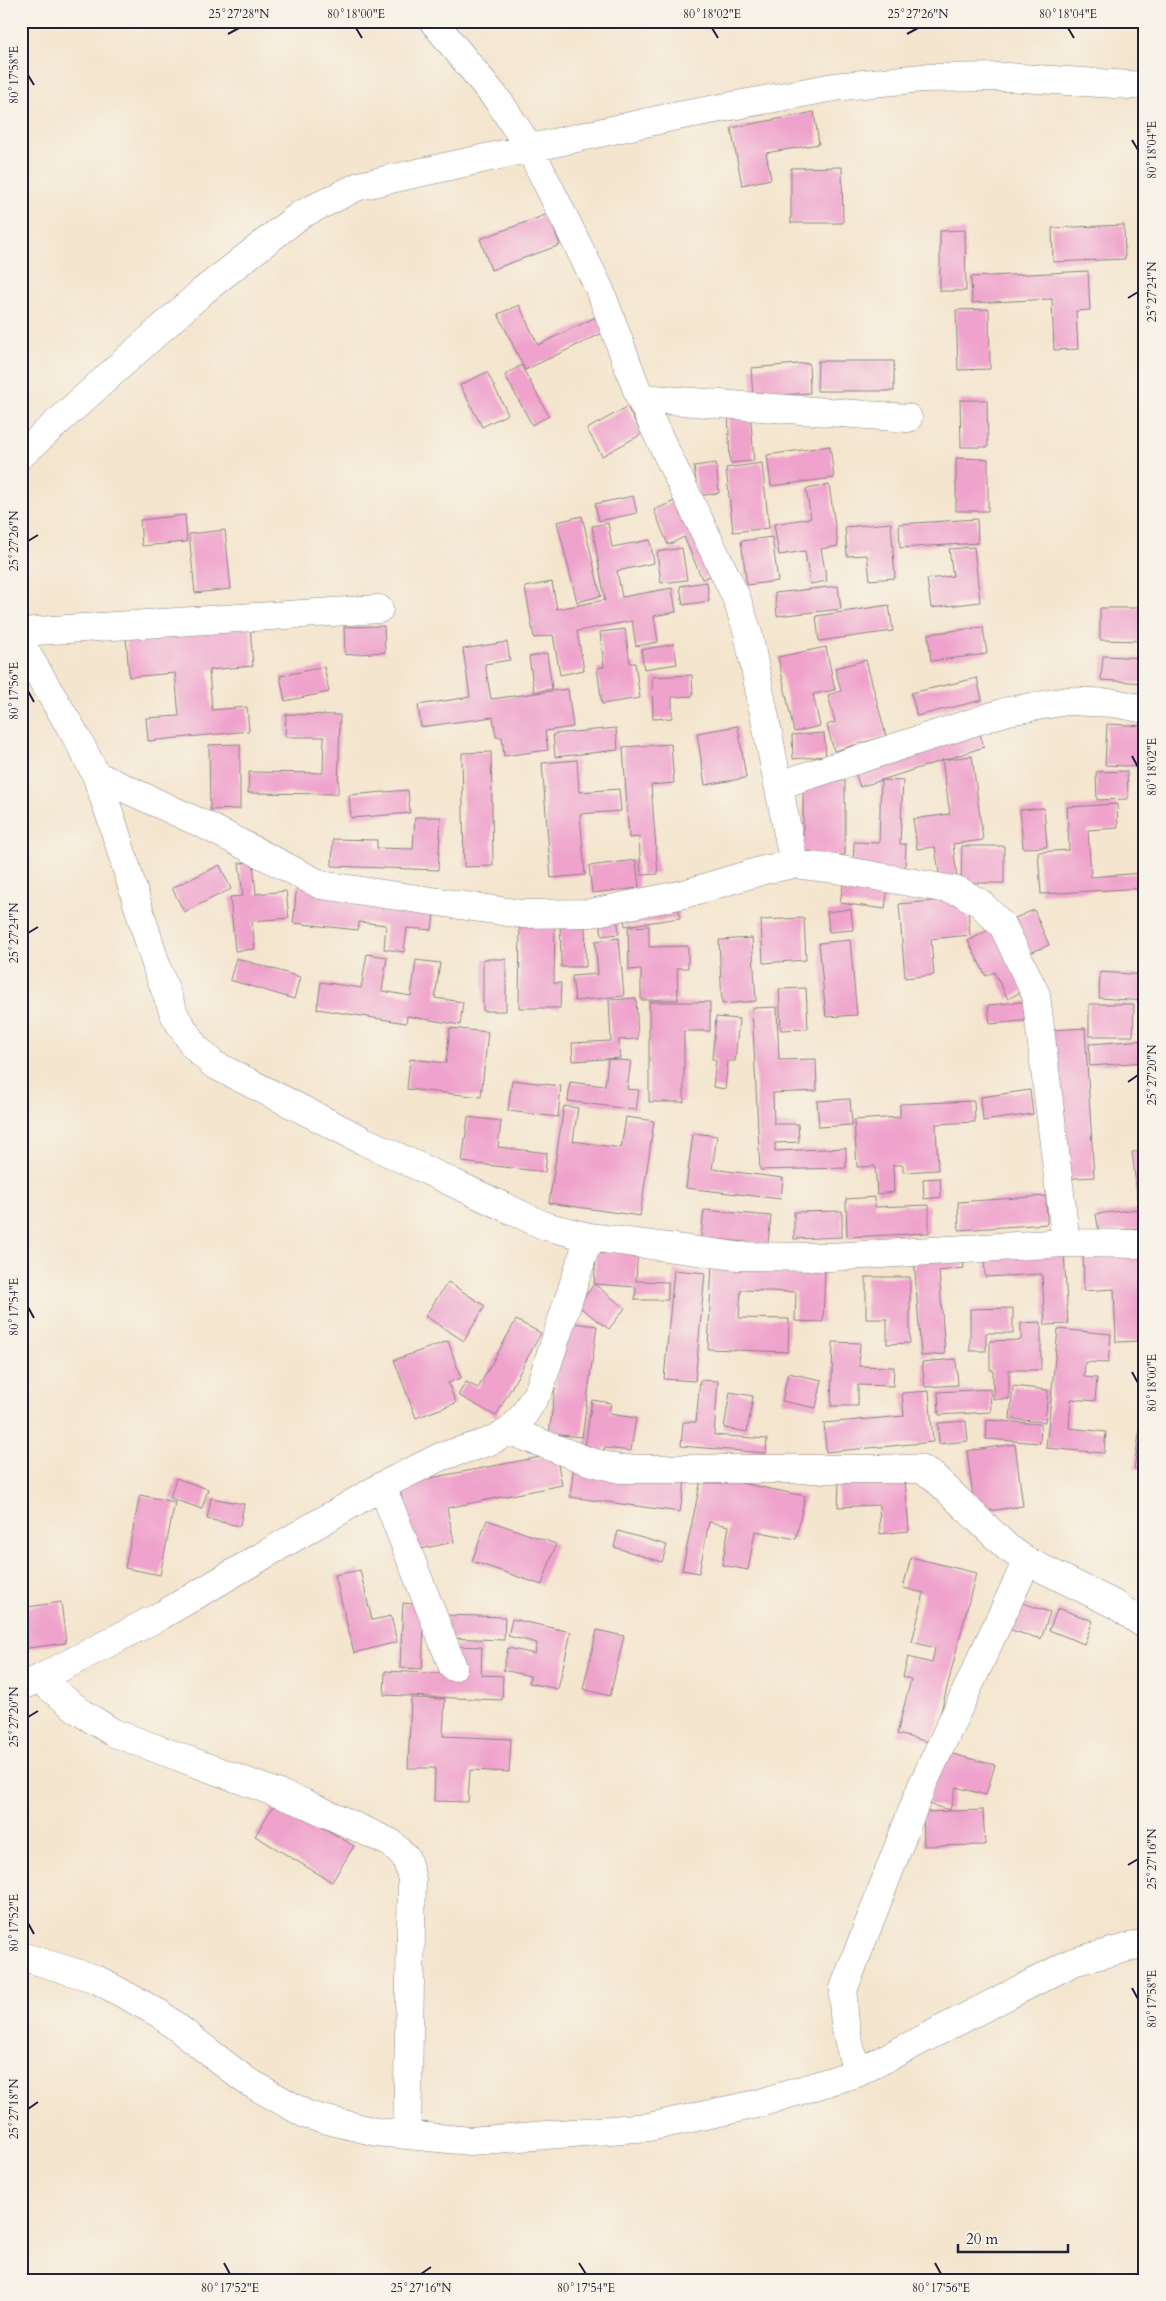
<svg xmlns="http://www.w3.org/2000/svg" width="1166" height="2301" font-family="Cardo,serif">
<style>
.building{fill:#efa2cc}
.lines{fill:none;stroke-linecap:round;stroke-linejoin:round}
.street-casing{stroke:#8b8484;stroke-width:29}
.street{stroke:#fff;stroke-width:28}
.ticks{fill:none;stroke:#22223b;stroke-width:2}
.neatline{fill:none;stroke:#22223b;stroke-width:2}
.ticks-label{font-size:12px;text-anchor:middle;fill:#22223b}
</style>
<rect width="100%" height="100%" fill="#f7f3e8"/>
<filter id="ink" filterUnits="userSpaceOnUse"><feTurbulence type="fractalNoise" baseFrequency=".02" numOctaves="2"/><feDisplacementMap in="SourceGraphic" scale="10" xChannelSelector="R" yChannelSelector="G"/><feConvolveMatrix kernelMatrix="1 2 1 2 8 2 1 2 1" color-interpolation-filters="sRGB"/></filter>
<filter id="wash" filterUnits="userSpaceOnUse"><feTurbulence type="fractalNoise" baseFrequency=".0096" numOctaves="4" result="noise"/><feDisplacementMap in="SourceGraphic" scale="20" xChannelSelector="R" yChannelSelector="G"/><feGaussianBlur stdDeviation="1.12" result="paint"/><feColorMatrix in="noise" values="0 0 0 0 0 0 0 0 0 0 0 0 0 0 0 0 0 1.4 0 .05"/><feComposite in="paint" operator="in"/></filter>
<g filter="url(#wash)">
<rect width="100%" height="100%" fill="#f4e5ce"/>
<g id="blocks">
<!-- building -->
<path class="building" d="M814 112 819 144 766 153 771 179 742 185 731 128Z
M842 167 843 223H791V168Z
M548 214 560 245 491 270 480 239Z
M1124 225 1125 259 1053 262 1052 228Z
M965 230 966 291H940V231Z
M1088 271 1090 310 1076 311 1078 349 1054 350 1052 299 972 303 971 277Z
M519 305 538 345 602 314 609 330 525 370 498 314Z
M989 309 990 369 958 370 956 310Z
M818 361H894V391H817Z
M809 363 810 393 753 397 751 368Z
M521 365 549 416 532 425 505 375Z
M487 372 508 414 482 427 460 385Z
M960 400H987L988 447H961Z
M627 407 642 434 602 456 587 429Z
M728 410H750L754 461 730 463Z
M830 446 834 478 771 486 767 455Z
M956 458 988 459V511H956Z
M716 463 719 493 698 496 694 466Z
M762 463 769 528 733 532 726 468Z
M829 485 838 546 821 549 827 581 810 584 805 551 779 555 774 524 811 518 806 489Z
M633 496 637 513 599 521 595 504Z
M686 496 713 575 702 579 684 537 668 545 654 510Z
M185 515 187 542 142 546 140 520Z
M582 516 601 596 577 602 557 522Z
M977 519 978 543 900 548 899 524Z
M608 523 612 547 650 540 654 563 617 571 622 597 672 588 676 612 654 616 658 642 636 646 632 621 577 631 584 670 560 675 553 635 534 638 525 587 552 582 557 609 605 600 592 526Z
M891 523 895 578 870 580 867 555 847 556 845 527Z
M225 530 231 589 195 593 189 534Z
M772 537 778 581 747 585 741 541Z
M974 547 980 602 931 608 927 579 953 576 949 549Z
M682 548 687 580 661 583 657 552Z
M707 582 709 601 683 605 680 586Z
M838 586 841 609 777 616 775 593Z
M889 605 893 631 819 641 816 616Z
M1100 608H1145V641L1100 640Z
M250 624 253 666 209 670 212 710 247 707 249 731 148 741 146 718 179 716 175 673 129 677 126 636Z
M384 626 385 652 345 655 344 627Z
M983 627 987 654 931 661 928 634Z
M625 629 630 663H635L640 698 602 704 597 668 604 667 600 632Z
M507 642 510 660 485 664 491 699 568 689 573 727 545 731 548 750 504 756 502 737H496L493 717 421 727 418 705 470 697 463 649Z
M674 644 677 664 644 669 641 650Z
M826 647 835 690 813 694 820 726 794 732 778 657Z
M547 653 552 689 534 692 529 657Z
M1103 656 1145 658V683L1101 680Z
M866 660 886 736 834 751 827 725 835 722 828 695 841 691 835 668Z
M324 667 329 692 285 701 280 676Z
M692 675 693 696 672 697V718L653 719 652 677Z
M977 678 982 700 917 716 911 693Z
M286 714 340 715 338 794 248 793 249 772 323 773 324 737H285Z
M977 723 984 747 860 787 852 764Z
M1107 724 1145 726V767L1105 765Z
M738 726 746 778 705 785 697 733Z
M616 728 618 750 555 757 553 734Z
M824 733 826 756 793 759 792 735Z
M240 744V809L210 810 209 745Z
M671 744 674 783 651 785 658 874 641 875 639 837 629 838 623 747Z
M491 752 493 866 464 867 462 753Z
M972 756 983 840 953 844 957 877 940 879 935 847 917 849 913 819 950 814 942 760Z
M577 760 579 792 619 789 621 811 580 814 585 875 551 878 542 763Z
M1127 771 1128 799 1097 800 1096 772Z
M881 780 903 781 900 844H906L905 871 853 868 854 842 879 843Z
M803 781H845V855H803Z
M408 790 410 813 351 818 349 795Z
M1117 804 1118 828 1088 830 1091 877 1141 873 1142 888 1041 894 1038 852 1069 850 1067 807Z
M1044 808 1047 847 1023 848 1020 810Z
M415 817H441L438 870 332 866 333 839 377 840V848L413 849Z
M962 846H1004V883H961Z
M636 860 639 888 592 893 589 866Z
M253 862 256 894 286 891 289 918 252 921 255 949 235 951 230 897 243 896 239 863Z
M220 865 231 889 184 912 172 888Z
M844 879 888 885 885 909 840 903Z
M297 885 435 904 432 930 407 928 404 952 384 949 386 925 359 922 358 930 293 923Z
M967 898 970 935 931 939 934 975 905 978 899 904Z
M678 900 680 918 625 926 623 907Z
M851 909 853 930 829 932 827 912Z
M1034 910 1049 945 1030 953 1015 918Z
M617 912 619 934 602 936 599 914Z
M520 917H555L554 983H561L560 1008H519Z
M560 918H585L586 967H561Z
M804 918 806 960 763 963 761 920Z
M649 926V947L688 946V968H677L678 1000H641V969L629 970 628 927Z
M992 928 1024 990 1008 999 994 972 986 976 968 941Z
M619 938 624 996 575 1001 572 976 598 974 595 941Z
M752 938 756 1001 722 1004 719 940Z
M850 940 857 1015 826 1017 819 943Z
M367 954 387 957 382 991 411 996 416 960 440 963 435 998 463 1002 460 1025 407 1016 406 1023 317 1009 321 982 361 988Z
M236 958 300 977 294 999 230 980Z
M483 959H506V1011H483Z
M1100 972 1145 975V1001L1099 998Z
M806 988 808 1029 781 1030 779 989Z
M636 998 638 1039 619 1040 620 1058 573 1061 572 1043 611 1041 609 1000Z
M1031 1001 1033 1020 990 1024 988 1005Z
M649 1002H710V1031H684V1102H649Z
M1089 1004H1134L1133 1036H1089Z
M777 1007 779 1060 816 1059 817 1091 773 1093 774 1124H798L799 1142 775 1143V1151L846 1148V1168L760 1170 752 1008Z
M716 1017 739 1019 735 1061H728L725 1089 713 1087 716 1060 712 1059Z
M450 1028 488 1032 481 1097 407 1089 410 1059 446 1063Z
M1085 1028 1094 1177 1061 1179 1051 1030Z
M1145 1040V1062L1090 1066 1089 1044Z
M608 1059 631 1061 627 1089 639 1090 636 1110 568 1101 570 1082 605 1086Z
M512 1080 561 1086 558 1117 508 1111Z
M1030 1090 1033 1114 983 1121 981 1097Z
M850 1099 852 1125 819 1127 817 1101Z
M974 1101 975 1122 936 1124 938 1170 903 1172V1165H893L894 1192 877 1194 875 1166 857 1167 854 1120 900 1117V1104Z
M564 1106 578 1108 573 1141 621 1148 626 1117 654 1121 640 1216 549 1203Z
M468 1117 501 1121 498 1147 547 1153 545 1172 462 1162Z
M693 1133 717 1136 712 1169 783 1178 781 1199 686 1188Z
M1145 1151V1227L1099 1233 1096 1214 1139 1209 1132 1152Z
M940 1178 941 1197 924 1199 923 1179Z
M1046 1196 1047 1224 959 1230 958 1202Z
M875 1197V1207L929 1205V1233L847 1237 846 1199Z
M704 1210 771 1216 768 1244 701 1238Z
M842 1211V1237L794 1239V1212Z
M597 1242 638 1245 636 1281 668 1282V1300H635L636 1287 594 1284Z
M1064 1250 1068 1324 1045 1325 1042 1274 985 1277 984 1254Z
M1145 1254V1341L1116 1342 1114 1289 1084 1291 1083 1257Z
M962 1255 964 1268 939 1271 945 1354 921 1356 914 1257Z
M712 1262 825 1266 823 1322 795 1321 796 1292 741 1290 739 1318 789 1319 788 1352 708 1349Z
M674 1270 705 1273 695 1381 664 1379Z
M866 1277H910V1343L887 1344V1319H866Z
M448 1282 485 1306 464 1341 425 1316Z
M594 1284 625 1308 609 1329 578 1306Z
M1013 1308V1333H986V1351H970V1309Z
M516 1320 541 1333 496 1416 458 1395 466 1382 478 1388Z
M564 1322 597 1326 582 1437 549 1434Z
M1041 1322V1370H1009V1399H993V1370H990V1341L1021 1340V1323Z
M1058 1329 1111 1334 1108 1363 1085 1362 1084 1377 1097 1378 1095 1401 1071 1399 1069 1428 1106 1432 1104 1453 1046 1448Z
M448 1341 461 1378 448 1383 456 1403 416 1418 394 1360Z
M833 1342 860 1343 859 1366 894 1367 893 1386 858 1385V1406H831Z
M956 1359 958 1385 925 1387 922 1362Z
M788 1373 822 1380 816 1408 782 1401Z
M700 1380 718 1381 714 1435 767 1439 766 1453 681 1446 683 1422H696Z
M1013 1386 1048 1390 1045 1422 1010 1419Z
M990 1389 991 1412 939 1415 938 1392Z
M929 1391 933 1442 826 1452 824 1423 904 1416 902 1393Z
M730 1392 753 1396 747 1432 724 1428Z
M592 1400 611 1403 609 1414 636 1418 631 1451 604 1448 603 1457 584 1454Z
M1144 1400H1145V1470L1134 1469Z
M987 1420 1041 1424 1040 1443 986 1439Z
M966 1421 968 1441 939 1444 938 1423Z
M1015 1444 1023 1506 975 1513 967 1451Z
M556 1454 562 1485 447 1508 454 1542 411 1551 399 1484Z
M574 1466 685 1481 680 1512 570 1497Z
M702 1475 805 1496 796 1539 755 1531 748 1570 722 1565 729 1526 709 1522 699 1573 682 1570Z
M176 1478 208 1489 202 1509 170 1498Z
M905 1479 909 1531 880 1534 879 1505 838 1507 839 1481Z
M140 1495 175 1502 160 1575 125 1568Z
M211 1498 244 1504 240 1526 207 1519Z
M487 1520 556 1544 542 1585 472 1561Z
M618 1531 667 1545 662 1562 614 1547Z
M911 1557 976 1573 933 1743 897 1734 911 1679 903 1677 908 1657 932 1663 935 1648 912 1642 924 1593 903 1588Z
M360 1570 372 1620 391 1616 397 1642 354 1653 335 1575Z
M1013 1600 1050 1612 1041 1639 1004 1628Z
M61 1602 66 1643 21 1649V1608Z
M403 1603 425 1605 422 1669 400 1668Z
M1058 1608 1093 1621 1084 1644 1049 1630Z
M447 1615 505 1617 504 1640 446 1638Z
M512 1619 571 1632 558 1689 529 1683 530 1676 503 1670 508 1648 535 1654 537 1643 508 1636Z
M597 1630 624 1636 610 1696 583 1689Z
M456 1646 482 1647 481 1675 503 1676 502 1700 384 1695 385 1671 455 1674Z
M411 1698 445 1699 443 1736 511 1739 509 1772 470 1770 468 1802 434 1801 435 1768H408Z
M941 1751 995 1765 986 1795 956 1787 950 1810 928 1804Z
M277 1800 354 1846 332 1882 255 1836Z
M983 1810 985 1845 924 1846 923 1812Z"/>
</g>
</g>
<g filter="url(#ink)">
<use href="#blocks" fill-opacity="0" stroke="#8b8484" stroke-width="1"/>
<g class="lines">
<!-- street casing -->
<g class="street-casing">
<path id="street" d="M433 21 500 103 530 149 600 290 640 398 736 597 748 633 794 864
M640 398 908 418
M21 455 203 291 300 215 359 186 667 118 834 87 922 78 1007 77 1145 86
M21 632 379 609
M21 644 77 738 96 775 112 821 157 968 175 1016 194 1046 213 1064 364 1141 545 1226 589 1237 736 1256 830 1257 1066 1243 1145 1244
M96 775 209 827 321 885 522 914 591 913 684 894 764 870 794 864 836 869 959 891 980 903 1003 926 1036 995 1066 1243
M779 785 1008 711 1067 701 1114 703 1145 709
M510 1431 588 1461 619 1469H920L933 1476 1008 1548 1027 1561 1116 1605 1145 1625
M382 1486 453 1667
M39 1679 82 1713 114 1733 304 1803 391 1843 406 1858 412 1879 407 2135
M21 1686 39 1679 162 1615 382 1486 440 1457 488 1442 510 1431 523 1416 539 1390 589 1237
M21 1956 96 1979 160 2014 245 2080 307 2115 376 2132 470 2141 649 2127 757 2104 857 2073 1073 1962 1145 1943
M857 2073C849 2044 841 2018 844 1988L921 1788 1027 1561"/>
</g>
<!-- street -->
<use href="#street" class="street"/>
</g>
</g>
<!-- ticks -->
<path class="ticks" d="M356 28 362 38M712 28 718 38M1068 28 1074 38M228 34 239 28M907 34 918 28M28 75 34 85M1132 140 1138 150M1128 298 1138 292M28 541 38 535M28 691 34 702M1132 756 1138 767M28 933 38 927M1128 1082 1138 1075M28 1307 34 1318M1132 1372 1138 1383M28 1717 38 1711M1128 1865 1138 1859M28 1923 34 1934M1132 1988 1138 1999M28 2109 38 2102M224 2263 230 2274M579 2263 586 2274M935 2263 941 2274M421 2274 431 2267"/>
<!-- margin -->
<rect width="1166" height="2301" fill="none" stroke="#f7f3e8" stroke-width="55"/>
<!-- scale -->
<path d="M958 2244v8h110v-8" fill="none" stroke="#22223b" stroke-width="2.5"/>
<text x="966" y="2244" font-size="15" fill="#22223b" stroke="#f7f3e8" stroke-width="4" paint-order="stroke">20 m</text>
<rect x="28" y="28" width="1110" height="2246" class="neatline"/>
<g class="ticks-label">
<text x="239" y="18">25°27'28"N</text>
<text x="356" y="18">80°18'00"E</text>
<text x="712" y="18">80°18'02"E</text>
<text x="918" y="18">25°27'26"N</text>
<text x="1068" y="18">80°18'04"E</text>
<text transform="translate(14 75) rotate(-90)" y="4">80°17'58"E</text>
<text transform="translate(1152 150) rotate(-90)" y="4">80°18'04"E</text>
<text transform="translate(1152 292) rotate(-90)" y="4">25°27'24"N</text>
<text transform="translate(14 541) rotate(-90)" y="4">25°27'26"N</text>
<text transform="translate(14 691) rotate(-90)" y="4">80°17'56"E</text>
<text transform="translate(1152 767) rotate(-90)" y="4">80°18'02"E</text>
<text transform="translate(14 933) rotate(-90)" y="4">25°27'24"N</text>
<text transform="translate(1152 1075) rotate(-90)" y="4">25°27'20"N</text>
<text transform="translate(14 1307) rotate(-90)" y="4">80°17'54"E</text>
<text transform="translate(1152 1383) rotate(-90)" y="4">80°18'00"E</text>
<text transform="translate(14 1717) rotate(-90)" y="4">25°27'20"N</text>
<text transform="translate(1152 1859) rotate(-90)" y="4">25°27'16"N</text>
<text transform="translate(14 1923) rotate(-90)" y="4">80°17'52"E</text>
<text transform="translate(1152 1999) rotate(-90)" y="4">80°17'58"E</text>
<text transform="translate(14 2109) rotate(-90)" y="4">25°27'18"N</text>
<text x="230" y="2292">80°17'52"E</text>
<text x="421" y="2292">25°27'16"N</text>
<text x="586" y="2292">80°17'54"E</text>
<text x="941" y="2292">80°17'56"E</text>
</g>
</svg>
